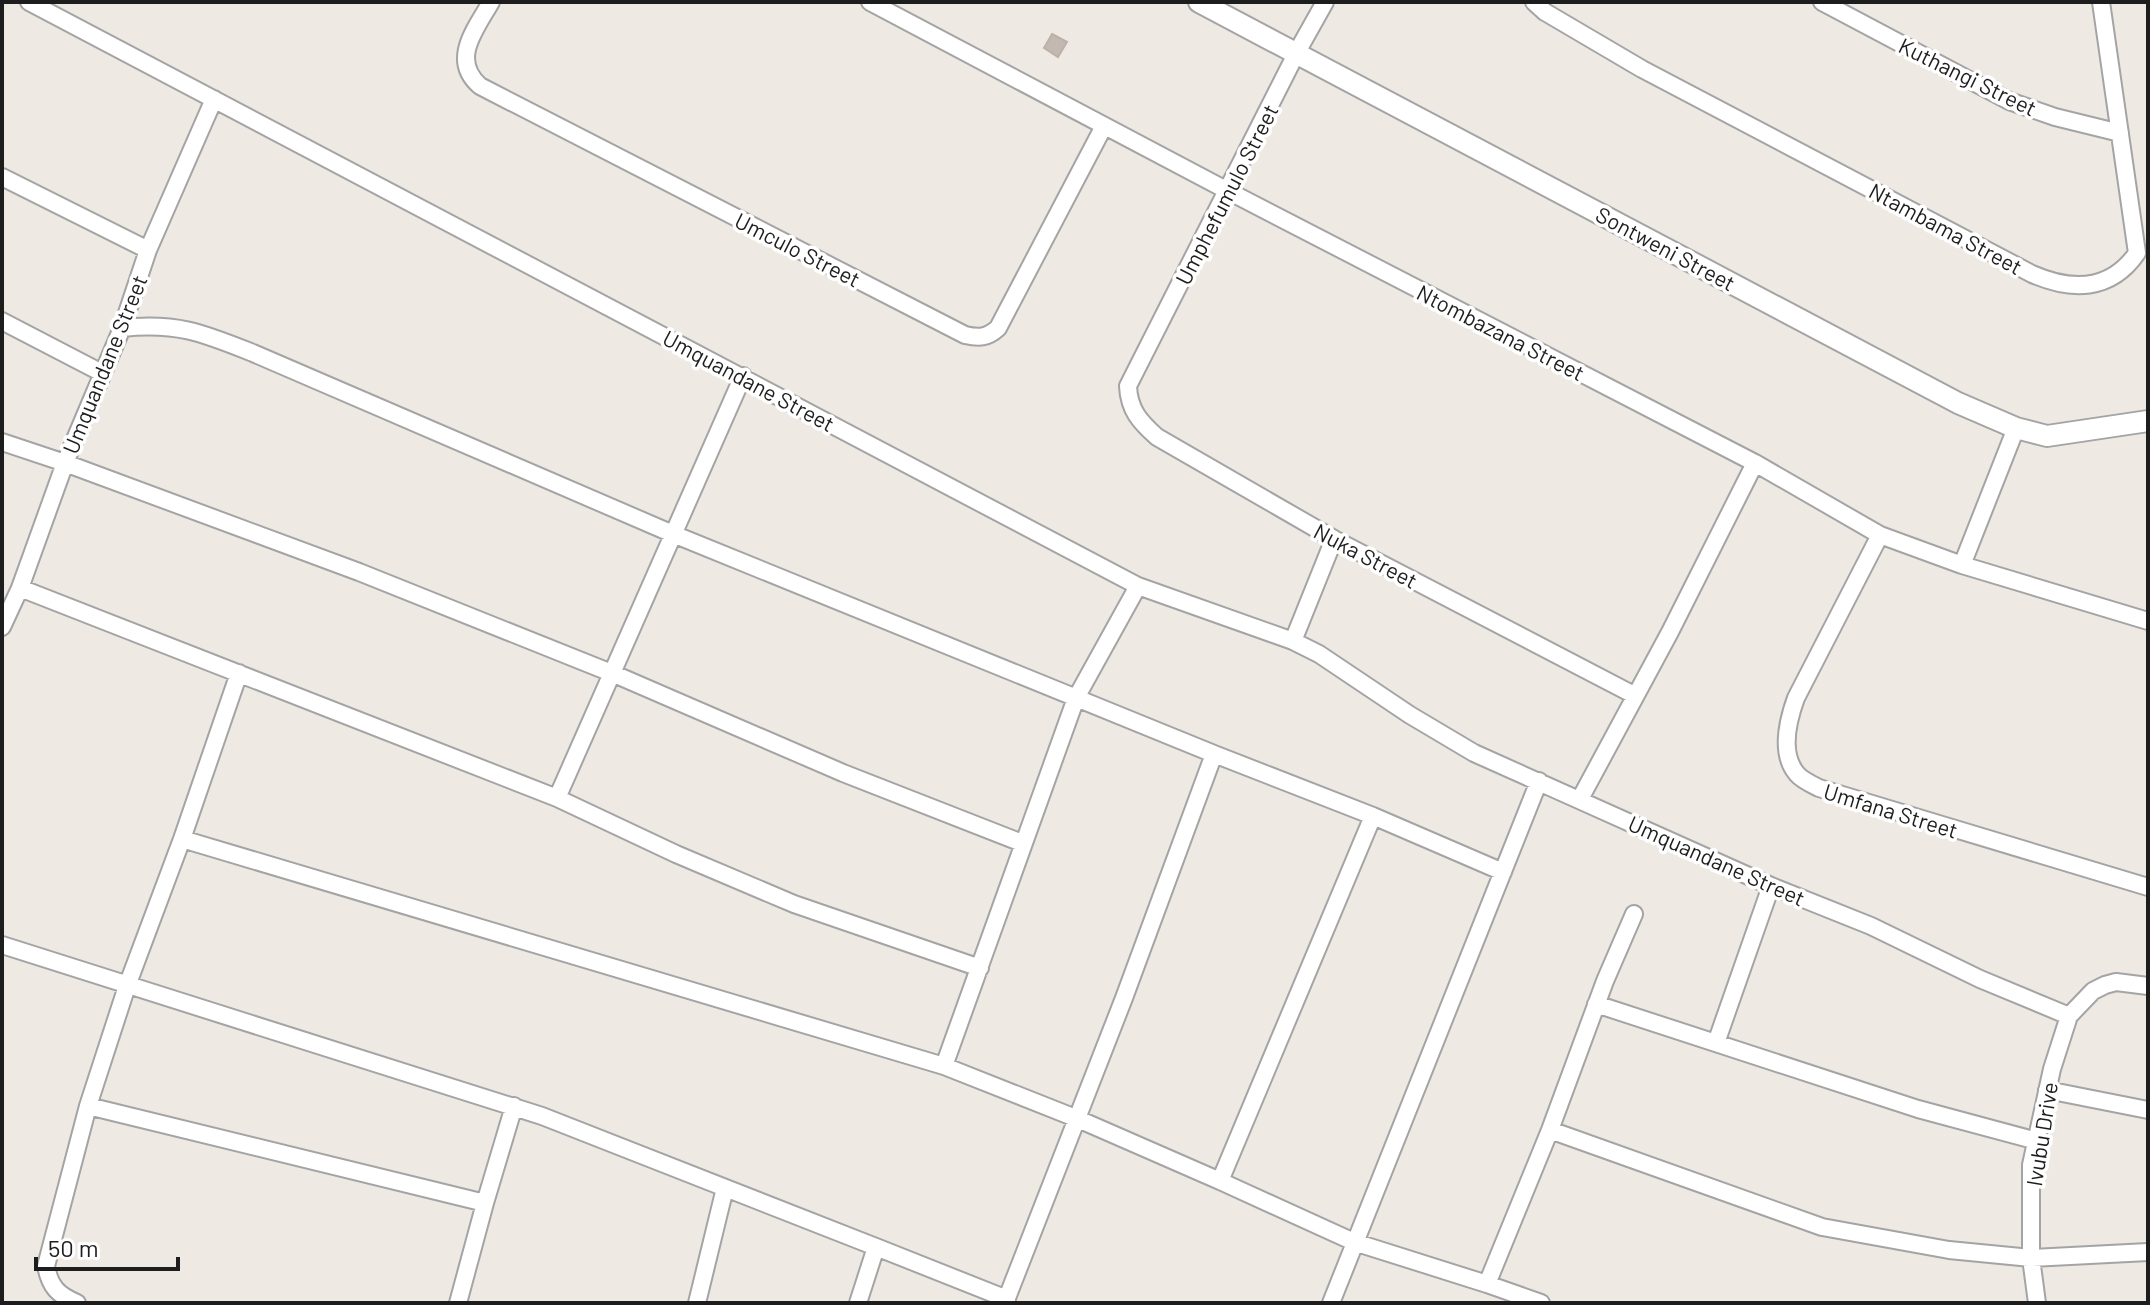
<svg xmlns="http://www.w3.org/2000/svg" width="2150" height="1305" font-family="Barlow,sans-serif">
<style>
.building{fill:#c2b9b3;stroke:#bfb0a7;stroke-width:2}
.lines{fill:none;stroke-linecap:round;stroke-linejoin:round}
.minor-casing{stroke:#a4a4a4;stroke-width:20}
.tertiary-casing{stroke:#a4a4a4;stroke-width:24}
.minor{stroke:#fff;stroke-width:16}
.tertiary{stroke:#fff;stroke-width:20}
.labels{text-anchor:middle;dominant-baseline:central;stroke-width:7;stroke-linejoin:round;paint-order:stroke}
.street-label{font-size:22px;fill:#1d1d1d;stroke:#fff}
</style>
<rect width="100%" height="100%" fill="#eeeae3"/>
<!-- building -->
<path class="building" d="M1052 34 1067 42 1058 57 1044 48Z"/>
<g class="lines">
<!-- minor casing -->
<g class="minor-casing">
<path id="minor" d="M29 2 1138 586 1293 641 1334 539
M491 2C475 30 450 60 480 86L965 335C979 338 987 338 998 328L1104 126
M870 2 1228 191 1755 463 1880 535 1962 565 2148 621
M1325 2 1297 52 1128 386C1129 410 1140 422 1157 437L1334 539 1634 695
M1534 2 1545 12 1642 69 2032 274C2071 291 2110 292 2137 253L2101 2
M1822 2 2009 101 2055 117 2120 133
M2 177 148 250
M2 321 102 373
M122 328C177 322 203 333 253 353L673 534 1214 754 1124 998 1005 1303
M2 442 65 463 359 572 614 674 843 773 1022 843
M1880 535 1796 698C1788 720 1779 753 1797 774 1802 780 1811 784 1819 788L2148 887
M1962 565 2016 428
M20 588 557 798 743 376
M2 627 20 588 65 463 122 328 148 250 214 99
M1293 641 1319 654 1410 715 1474 753 1771 886 1871 926 1980 979 2069 1016
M1214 754 1373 816
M557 798 676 854 794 904 980 968
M1580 799 1670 632 1755 463
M182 839 944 1066 1078 1119 1220 1181
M1503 872 1373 816 1220 1181 1354 1242 1487 1284 1550 1130 1605 981 1634 914
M2 945 542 1116 876 1247
M1596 1004 1918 1109 2037 1141
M1716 1043 1771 886
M944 1066 1076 698 1138 586
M2047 1090 2148 1110
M88 1106 485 1203 458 1303
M1550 1130 1822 1227 1949 1250 2031 1258 2148 1252
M485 1203 514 1106
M1487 1284 1541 1303
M77 1303C58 1295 50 1287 46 1266L88 1106 127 986 182 839 239 673
M697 1303 725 1188
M858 1303 876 1247 1007 1299
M1331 1303 1539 781
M2037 1303 2031 1258V1165L2052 1069 2069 1016 2093 991 2105 985 2116 982 2148 986"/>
</g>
<!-- tertiary casing -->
<g class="tertiary-casing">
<path id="tertiary" d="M1199 2 1958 403 2016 428 2047 436 2148 421"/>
</g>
<!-- minor -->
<use href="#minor" class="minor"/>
<!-- tertiary -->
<use href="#tertiary" class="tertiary"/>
</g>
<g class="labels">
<!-- street labels -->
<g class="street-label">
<text transform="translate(1968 76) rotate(26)">Kuthangi Street</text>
<text transform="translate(1226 194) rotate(-63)">Umphefumulo Street</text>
<text transform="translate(1946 228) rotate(28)">Ntambama Street</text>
<text transform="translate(1666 248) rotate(28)">Sontweni Street</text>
<text transform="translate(798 249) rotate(27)">Umculo Street</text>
<text transform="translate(1501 332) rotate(27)">Ntombazana Street</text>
<text transform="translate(104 364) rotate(-68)">Umquandane Street</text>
<text transform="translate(749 380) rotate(28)">Umquandane Street</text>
<text transform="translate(1366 555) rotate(28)">Nuka Street</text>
<text transform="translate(1891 810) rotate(17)">Umfana Street</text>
<text transform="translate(1717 860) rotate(24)">Umquandane Street</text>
<text transform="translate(2041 1134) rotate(-81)">Ivubu Drive</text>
</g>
</g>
<!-- border -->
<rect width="2150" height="1305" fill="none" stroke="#1d1d1d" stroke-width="8"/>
<!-- scale -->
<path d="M36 1257v12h142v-12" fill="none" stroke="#1d1d1d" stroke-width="4"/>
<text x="48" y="1257" font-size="24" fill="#1d1d1d" stroke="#ffffff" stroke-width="6" paint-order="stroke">50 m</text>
</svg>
